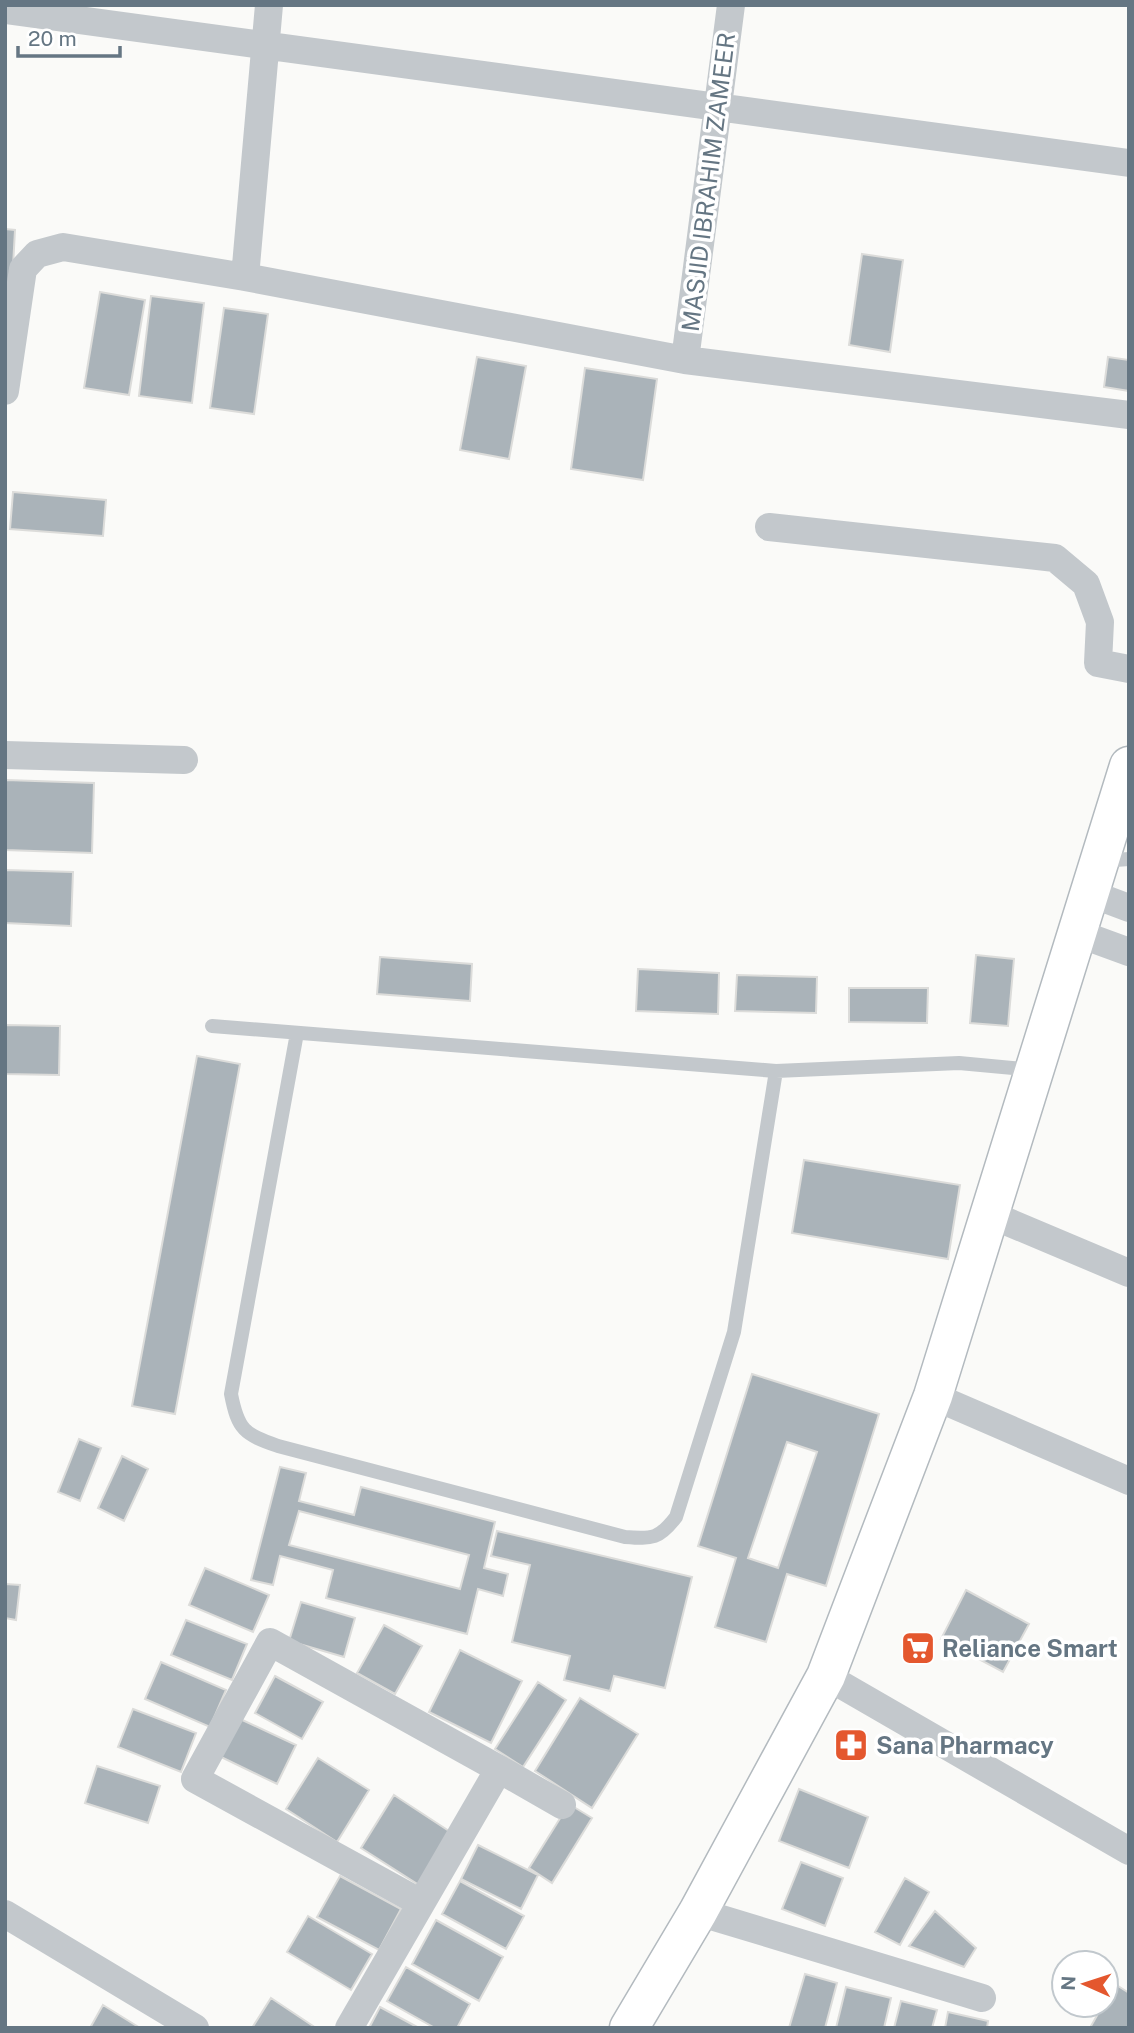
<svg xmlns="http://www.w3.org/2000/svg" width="1134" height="2033" font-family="'Public Sans',sans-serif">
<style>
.building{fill:#aab3b9;stroke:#dcdcda;stroke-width:2;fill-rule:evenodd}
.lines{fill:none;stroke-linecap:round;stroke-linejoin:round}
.secondary-casing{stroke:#b3babf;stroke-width:41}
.lane{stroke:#c3c8cc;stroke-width:14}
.street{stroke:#c3c8cc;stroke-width:28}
.secondary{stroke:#fff;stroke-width:38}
.labels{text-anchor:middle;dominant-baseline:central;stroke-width:7;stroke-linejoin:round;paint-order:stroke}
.street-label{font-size:24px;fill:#657683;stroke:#fff}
.poi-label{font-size:24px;font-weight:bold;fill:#657683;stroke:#fff;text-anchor:start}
</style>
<rect width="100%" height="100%" fill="#fafaf8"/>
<!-- building -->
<path class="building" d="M5 229 15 230 9 339H5Z
M862 254 903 260 890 352 849 345Z
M100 292 145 300 129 395 84 388Z
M151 296 204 303 192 403 139 396Z
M224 308 268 314 254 414 210 408Z
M477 357 526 366 509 459 460 450Z
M1108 357 1129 360V391L1104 387Z
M585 368 657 379 643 480 571 469Z
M13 492 106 500 103 536 10 529Z
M6 780 94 783 92 853 5 850Z
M5 870 73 872 71 926 5 923Z
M976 955 1014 959 1008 1026 970 1023Z
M380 957 472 964 470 1001 377 994Z
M638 969 719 973 718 1014 636 1011Z
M737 975 817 977 816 1013 735 1011Z
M849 988H928L927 1023 849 1022Z
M5 1025 60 1026 59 1075 5 1074Z
M197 1056 240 1064 175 1414 132 1406Z
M804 1160 960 1185 948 1259 792 1233Z
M752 1374 879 1414 826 1586 787 1574 766 1642 715 1627 736 1558 698 1546ZM787 1442 817 1452 778 1568 748 1558Z
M79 1439 101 1448 80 1501 58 1492Z
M122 1456 148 1469 124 1521 98 1508Z
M280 1467 306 1473 299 1501 354 1515 361 1487 495 1522 484 1568 508 1574 503 1596 478 1589 467 1634 326 1598 333 1570 280 1556 273 1585 251 1580ZM299 1511 469 1555 460 1589 289 1545Z
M497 1531 692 1577 665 1688 614 1676 610 1691 564 1680 570 1656 512 1642 530 1565 491 1556Z
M205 1568 269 1595 253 1632 189 1605Z
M5 1584 20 1585 16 1620 5 1618Z
M966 1590 1029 1624 1003 1672 941 1639Z
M301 1602 355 1618 344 1657 289 1641Z
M186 1620 247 1644 232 1680 171 1655Z
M384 1625 422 1646 395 1694 357 1673Z
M460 1650 522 1681 491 1743 429 1712Z
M161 1662 226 1690 210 1727 145 1699Z
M275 1676 323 1702 302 1739 255 1713Z
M538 1682 566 1700 523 1767 495 1749Z
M580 1698 638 1734 592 1808 535 1771Z
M133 1709 196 1733 181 1772 118 1747Z
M238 1718 296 1745 277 1784 219 1756Z
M318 1758 369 1790 337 1842 286 1809Z
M97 1766 160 1786 148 1823 85 1803Z
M799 1789 868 1817 849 1868 779 1841Z
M394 1795 452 1833 419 1885 361 1848Z
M569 1804 592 1818 552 1883 529 1868Z
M478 1845 538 1875 521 1909 461 1879Z
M801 1862 843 1878 825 1926 782 1909Z
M340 1876 401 1909 379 1950 317 1917Z
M905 1878 929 1892 900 1945 875 1932Z
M460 1881 524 1916 506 1949 442 1914Z
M935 1911 976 1948 964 1967 909 1946Z
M308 1916 372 1954 351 1990 287 1952Z
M436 1920 503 1957 479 2001 412 1964Z
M406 1967 470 2004 457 2028H435L387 2001Z
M805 1974 837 1983 825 2028H789Z
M1115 1984 1129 1993V2028H1093L1091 2026 1103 2005H1106V2000Z
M846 1987 891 1998 884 2028H836Z
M271 1998 316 2028H252Z
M901 2001 937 2010 932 2028H894Z
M103 2005 140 2028H90Z
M380 2007 419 2028H369Z
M948 2012 988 2021 987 2028H945Z"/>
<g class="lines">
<!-- secondary casing -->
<g class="secondary-casing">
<path id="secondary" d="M629 2028 698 1912 826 1676 933 1396 1129 766"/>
</g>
<!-- lane -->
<path class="lane" d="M1102 861 1129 859
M212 1026 776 1071 959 1063 1033 1070
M297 1033 231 1394C238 1430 244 1434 278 1446L625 1537C653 1539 659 1539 676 1517L734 1332 776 1071"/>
<!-- street -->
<path class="street" d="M5 10 1129 163
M245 277 269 5
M685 360 731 5
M5 391 23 269 37 254 63 247 245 277 685 360 1129 415
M769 527 1055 558 1086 584 1100 622 1098 663 1129 669
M5 755 184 760
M1089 893 1129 908
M1077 933 1129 952
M989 1214 1129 1273
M933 1396 1129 1481
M826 1676 1129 1851
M499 1769 562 1805
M698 1912 982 1998
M5 1914 195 2028
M349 2028 499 1769 270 1642 195 1779 421 1903"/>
<!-- secondary -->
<use href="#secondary" class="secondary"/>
</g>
<!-- icons -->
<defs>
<g id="supermarket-square" transform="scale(1.75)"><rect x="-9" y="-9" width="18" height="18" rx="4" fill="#e4572e" stroke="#fff"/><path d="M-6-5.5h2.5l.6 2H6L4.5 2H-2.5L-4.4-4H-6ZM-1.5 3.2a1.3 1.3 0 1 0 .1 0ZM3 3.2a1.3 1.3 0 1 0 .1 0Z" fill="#fff"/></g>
<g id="pharmacy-square" transform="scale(1.75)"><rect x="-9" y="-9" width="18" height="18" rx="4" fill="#e4572e" stroke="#fff"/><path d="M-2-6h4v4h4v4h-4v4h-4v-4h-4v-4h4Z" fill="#fff"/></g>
</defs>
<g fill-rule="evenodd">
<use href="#supermarket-square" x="918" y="1648"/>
<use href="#pharmacy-square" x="851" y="1745"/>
</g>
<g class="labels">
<!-- street labels -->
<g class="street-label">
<text transform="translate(708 182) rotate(-83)">MASJID IBRAHIM ZAMEER</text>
</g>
<!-- poi labels -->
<g class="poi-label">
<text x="942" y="1648">Reliance Smart</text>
<text x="876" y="1745">Sana Pharmacy</text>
</g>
</g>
<!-- border -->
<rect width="1134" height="2033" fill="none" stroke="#657683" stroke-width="14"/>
<!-- north arrow -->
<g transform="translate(1085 1984) rotate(273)"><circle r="33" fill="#ffffff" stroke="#c1c8cd" stroke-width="2"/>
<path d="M0-5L12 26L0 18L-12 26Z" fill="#e4572e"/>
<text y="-10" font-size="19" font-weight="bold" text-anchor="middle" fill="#657683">N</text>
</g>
<!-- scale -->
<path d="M18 46v10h102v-10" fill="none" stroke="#657683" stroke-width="3.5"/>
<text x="28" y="46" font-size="21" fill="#657683" stroke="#ffffff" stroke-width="5" paint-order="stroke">20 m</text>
</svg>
